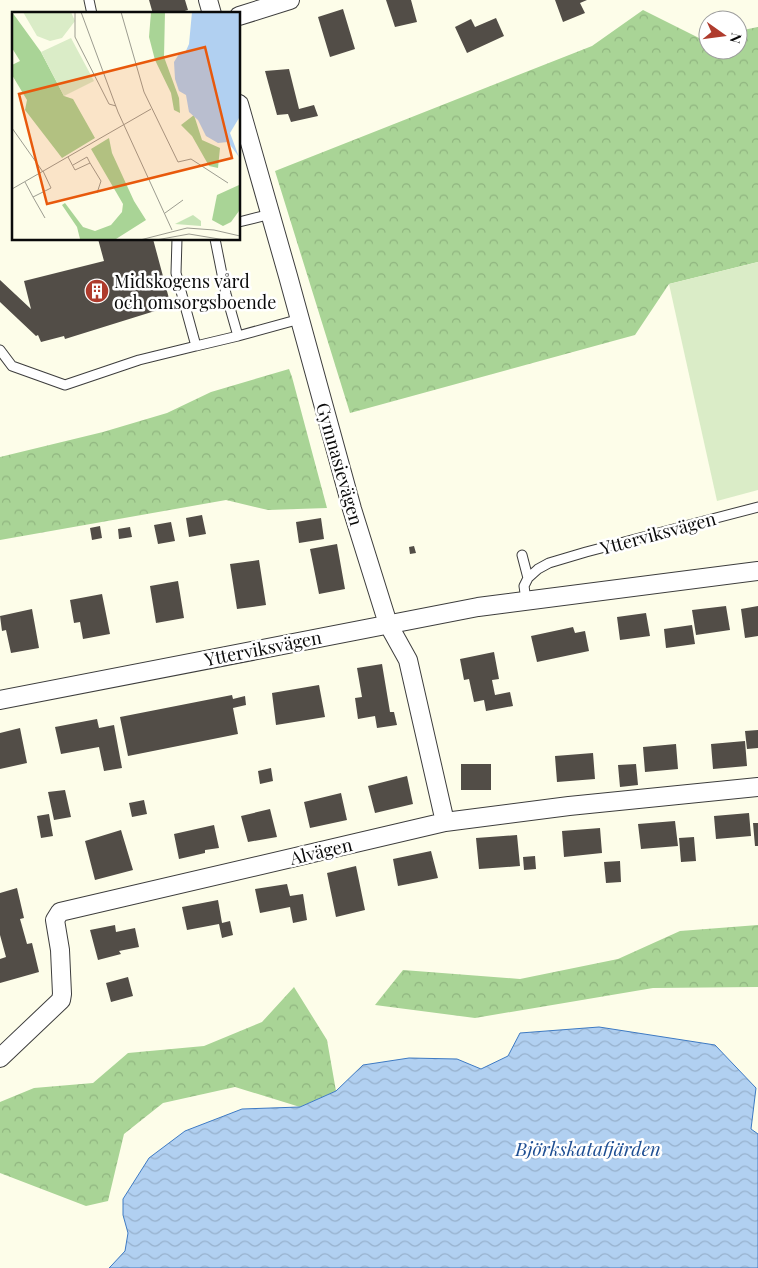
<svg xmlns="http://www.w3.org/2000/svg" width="758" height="1268" font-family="'Playfair Display',serif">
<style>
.forest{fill:url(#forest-crowns)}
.pitch{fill:#daecc7}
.water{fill:url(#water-waves);stroke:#3e7ac3}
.building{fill:#524d47}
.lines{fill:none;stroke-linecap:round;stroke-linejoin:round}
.lane-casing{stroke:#3d3d3d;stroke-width:11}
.street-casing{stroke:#3d3d3d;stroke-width:20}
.lane{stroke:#fff;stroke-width:9}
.street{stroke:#fff;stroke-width:18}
.labels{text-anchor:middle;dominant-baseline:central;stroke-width:5;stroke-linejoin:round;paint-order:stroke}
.poi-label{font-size:18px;fill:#0a0a0a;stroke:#fff;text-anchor:start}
.street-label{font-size:18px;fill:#0a0a0a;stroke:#fff}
.water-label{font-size:19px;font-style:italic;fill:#1e4e92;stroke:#fff}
.inset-road{fill:none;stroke:#9c9c90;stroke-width:1}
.view{fill:#e8590c;fill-opacity:0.15;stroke:#e8590c;stroke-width:2.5}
.inset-edge{fill:none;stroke:#0a0a0a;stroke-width:2.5}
</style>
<defs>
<pattern id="forest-crowns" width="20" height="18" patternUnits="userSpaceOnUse" patternTransform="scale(1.25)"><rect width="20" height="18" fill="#a9d496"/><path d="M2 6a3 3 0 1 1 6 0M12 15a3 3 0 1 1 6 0" fill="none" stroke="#90b580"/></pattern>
<pattern id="water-waves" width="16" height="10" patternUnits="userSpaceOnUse" patternTransform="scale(1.25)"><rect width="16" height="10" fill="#b1d0f1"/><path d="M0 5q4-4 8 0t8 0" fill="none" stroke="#97b1cd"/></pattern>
</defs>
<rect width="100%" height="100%" fill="#fdfde9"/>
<!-- forest -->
<path class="forest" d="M643 10 701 39 708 38V50H738V31L758 27V262L669 284 635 335 350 413 275 171 592 46Z
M289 369 292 377 327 508 268 510 226 500 0 540V457L103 432 167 413 211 392Z
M758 925V987L653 988 475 1018 375 1005 403 970 520 979 618 959 680 931Z
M294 987 327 1040 336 1091 300 1107 235 1087 163 1103 124 1134 108 1201 86 1206 0 1173V1102L34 1088 93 1083 128 1053 204 1046 262 1022Z"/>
<!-- pitch -->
<path class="pitch" d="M758 262V490L717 501 669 284Z"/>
<!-- water -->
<path class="water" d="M599 1027 715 1045 756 1088 751 1129 758 1134V1268H109L112 1265 125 1251 128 1233 123 1215V1199L149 1158 185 1131 242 1109 300 1107 336 1091 363 1065 409 1058 457 1059 481 1069 508 1056 520 1033Z"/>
<!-- building -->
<path class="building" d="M149 0H185L188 10 175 14H153Z
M386 0H411L417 22 395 27Z
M555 0H587L580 3 585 13 563 22Z
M343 9 355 49 330 57 318 17Z
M496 18 504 36 467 53 455 27 471 19 475 27Z
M289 69 299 109 314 105 318 116 291 122 288 114 277 115 265 71Z
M98 239H153L171 306 65 339 64 336 41 342 38 335 36 336 0 302V280L31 309 24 281 104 261Z
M202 515 206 534 189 537 186 518Z
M321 518 324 539 299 543 296 522Z
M171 522 175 541 158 544 154 525Z
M100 526 102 538 92 540 90 528Z
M130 527 132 537 119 539 118 529Z
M337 544 345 589 319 594 310 549Z
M414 546 416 553 410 554 409 547Z
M259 560 266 605 237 609 230 564Z
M178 581 184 618 156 623 150 586Z
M102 594 110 634 83 639 80 622 74 623 70 600Z
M726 606 730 630 696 635 692 610Z
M758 606V636L745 638 741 609Z
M32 609 39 648 11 653 6 630 2 631 0 616Z
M646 613 650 636 620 640 617 617Z
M692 625 695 644 666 648 664 629Z
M573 627 575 633 585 631 589 651 537 662 531 636Z
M494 652 499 679 492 680 495 695 510 692 513 706 486 711 484 700 474 702 469 679 464 680 460 659Z
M382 664 390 712H394L397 725 377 728 375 716 358 719 355 698 362 697 357 668Z
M319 685 325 717 276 725 272 693Z
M232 695 233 699 245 696 246 705 233 708 238 734 128 756 120 717Z
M97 719 99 728 114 725 122 768 104 771 99 747 61 754 55 727Z
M20 728 27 763 0 769V733Z
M758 730V748L747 749 745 731Z
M745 741 747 766 713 769 711 744Z
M676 744 678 769 645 772 643 747Z
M593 753 595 779 557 782 555 756Z
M461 764H491V790H461Z
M636 764 638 785 620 787 618 765Z
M271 768 273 781 260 784 258 771Z
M407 776 413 804 375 813 368 786Z
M65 790 71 817 54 820 48 792Z
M341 793 347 820 310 828 304 802Z
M144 800 147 814 132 817 129 803Z
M270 809 277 837 248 842 241 816Z
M749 813 751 836 716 839 714 816Z
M49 814 53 836 41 838 37 816Z
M675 821 678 846 641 849 638 824Z
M753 823H758V846H755Z
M214 825 219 848 205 850V853L179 859 174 834Z
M600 828 602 853 564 857 562 831Z
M121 830 133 870 95 880 85 841Z
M517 835 520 866 479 869 476 838Z
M694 837 696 861 681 862 679 838Z
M431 851 438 878 398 886 393 859Z
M535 856 536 869 524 870 523 857Z
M620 861 621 882 606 883 604 862Z
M356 866 365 910 336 917 327 873Z
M287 884 290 896 303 894 307 920 293 923 290 907 260 913 255 889Z
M17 888 24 918 20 919 27 944 32 943 39 972 0 983V959L6 957 0 935V893Z
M218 900 222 923 230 921 233 935 222 938 219 924 187 930 182 907Z
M115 925 116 932 135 928 139 947 119 951 121 954 98 960 90 930Z
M128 977 133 996 111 1002 106 983Z"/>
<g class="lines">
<!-- lane casing -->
<g class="lane-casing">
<path id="lane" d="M89 0 92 14
M239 222 271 214
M238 336 300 319
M196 346 238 336 226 294 215 239
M0 350 12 366 65 385 139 360 196 346 176 273 177 239
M522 555 528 578
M526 600 524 586 528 578 538 569 549 563 586 552 758 507"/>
</g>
<!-- street casing -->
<g class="street-casing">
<path id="street" d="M208 0 212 14
M239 16 290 0
M239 104 288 276 352 509 388 624 408 660 445 822
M0 700 478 607 758 571
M0 1058 61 1000 62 994 60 950 55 920 60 912 445 822 569 806 758 787"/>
</g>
<!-- lane -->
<use href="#lane" class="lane"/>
<!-- street -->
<use href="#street" class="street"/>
</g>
<!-- icons -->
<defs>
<g id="building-disc" transform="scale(1.25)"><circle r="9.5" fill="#af3b2d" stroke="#fff"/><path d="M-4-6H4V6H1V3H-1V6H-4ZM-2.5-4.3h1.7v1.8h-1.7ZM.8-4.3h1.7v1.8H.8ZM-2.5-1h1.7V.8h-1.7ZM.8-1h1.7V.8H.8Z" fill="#fff"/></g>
</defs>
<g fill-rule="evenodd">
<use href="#building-disc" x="97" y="291"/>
</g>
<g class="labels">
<!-- poi labels -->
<g class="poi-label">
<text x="114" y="281">Midskogens vård<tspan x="114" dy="21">och omsorgsboende</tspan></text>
</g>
<!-- street labels -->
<g class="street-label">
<text transform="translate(340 464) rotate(74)">Gymnasievägen</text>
<text transform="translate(658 533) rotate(-15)">Ytterviksvägen</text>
<text transform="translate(263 648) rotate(-11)">Ytterviksvägen</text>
<text transform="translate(321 851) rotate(-13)">Alvägen</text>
</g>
<!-- water labels -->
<g class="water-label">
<text x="588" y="1148">Björkskatafjärden</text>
</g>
</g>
<!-- overview -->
<g transform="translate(12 12)">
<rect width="228" height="228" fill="#fdfde9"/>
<path d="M181 203 189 209V214L163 212Z" fill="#c7e4b6"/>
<path d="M0 0 29 40 52 84 61 87 83 126 50 146 13 98 15 88 0 63V53L8 49 0 36ZM139 0H153L152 45 167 86 168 101 162 98 159 81 143 48 137 25ZM182 103 190 128 208 136 206 156 197 154 180 124 169 113ZM97 126 100 141 122 189 134 208 104 227H68L65 215 50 193 53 191 71 215 83 219 99 213 110 200 111 192 79 137ZM227 173V199L219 210 211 214 200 208 205 183Z" fill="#a9d496"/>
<path d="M11 0H59L63 9 50 26 38 29 25 24ZM59 26 82 69 52 84 29 40Z" fill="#daecc7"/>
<path d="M180 0H227V106L218 121 227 145 216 130 206 131 194 124 186 108 177 100 174 83 167 79 163 67 162 50 167 42 173 41 177 32Z" fill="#b1d0f1"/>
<path class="inset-road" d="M63 0V25L97 92 104 94M69 0 106 100 160 218M109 0 132 80 166 150 179 147 216 171M0 116 31 160M56 145 63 158 78 151 89 169 85 181M61 153 75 145 78 151M13 170 21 185 39 176 31 159M0 177 139 97M21 185 33 206M153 201 171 188M128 228 175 216 202 218 228 224M144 228 177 222 213 228"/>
<path class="view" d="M193 35 220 146 35 192 7 82Z"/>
<rect width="228" height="228" class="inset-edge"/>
</g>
<!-- north arrow -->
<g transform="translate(723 35) rotate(104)"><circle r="24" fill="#ffffff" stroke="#9d9d9d"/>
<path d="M0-4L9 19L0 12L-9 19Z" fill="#af3b2d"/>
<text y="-8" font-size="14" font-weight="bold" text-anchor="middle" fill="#0a0a0a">N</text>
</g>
</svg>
